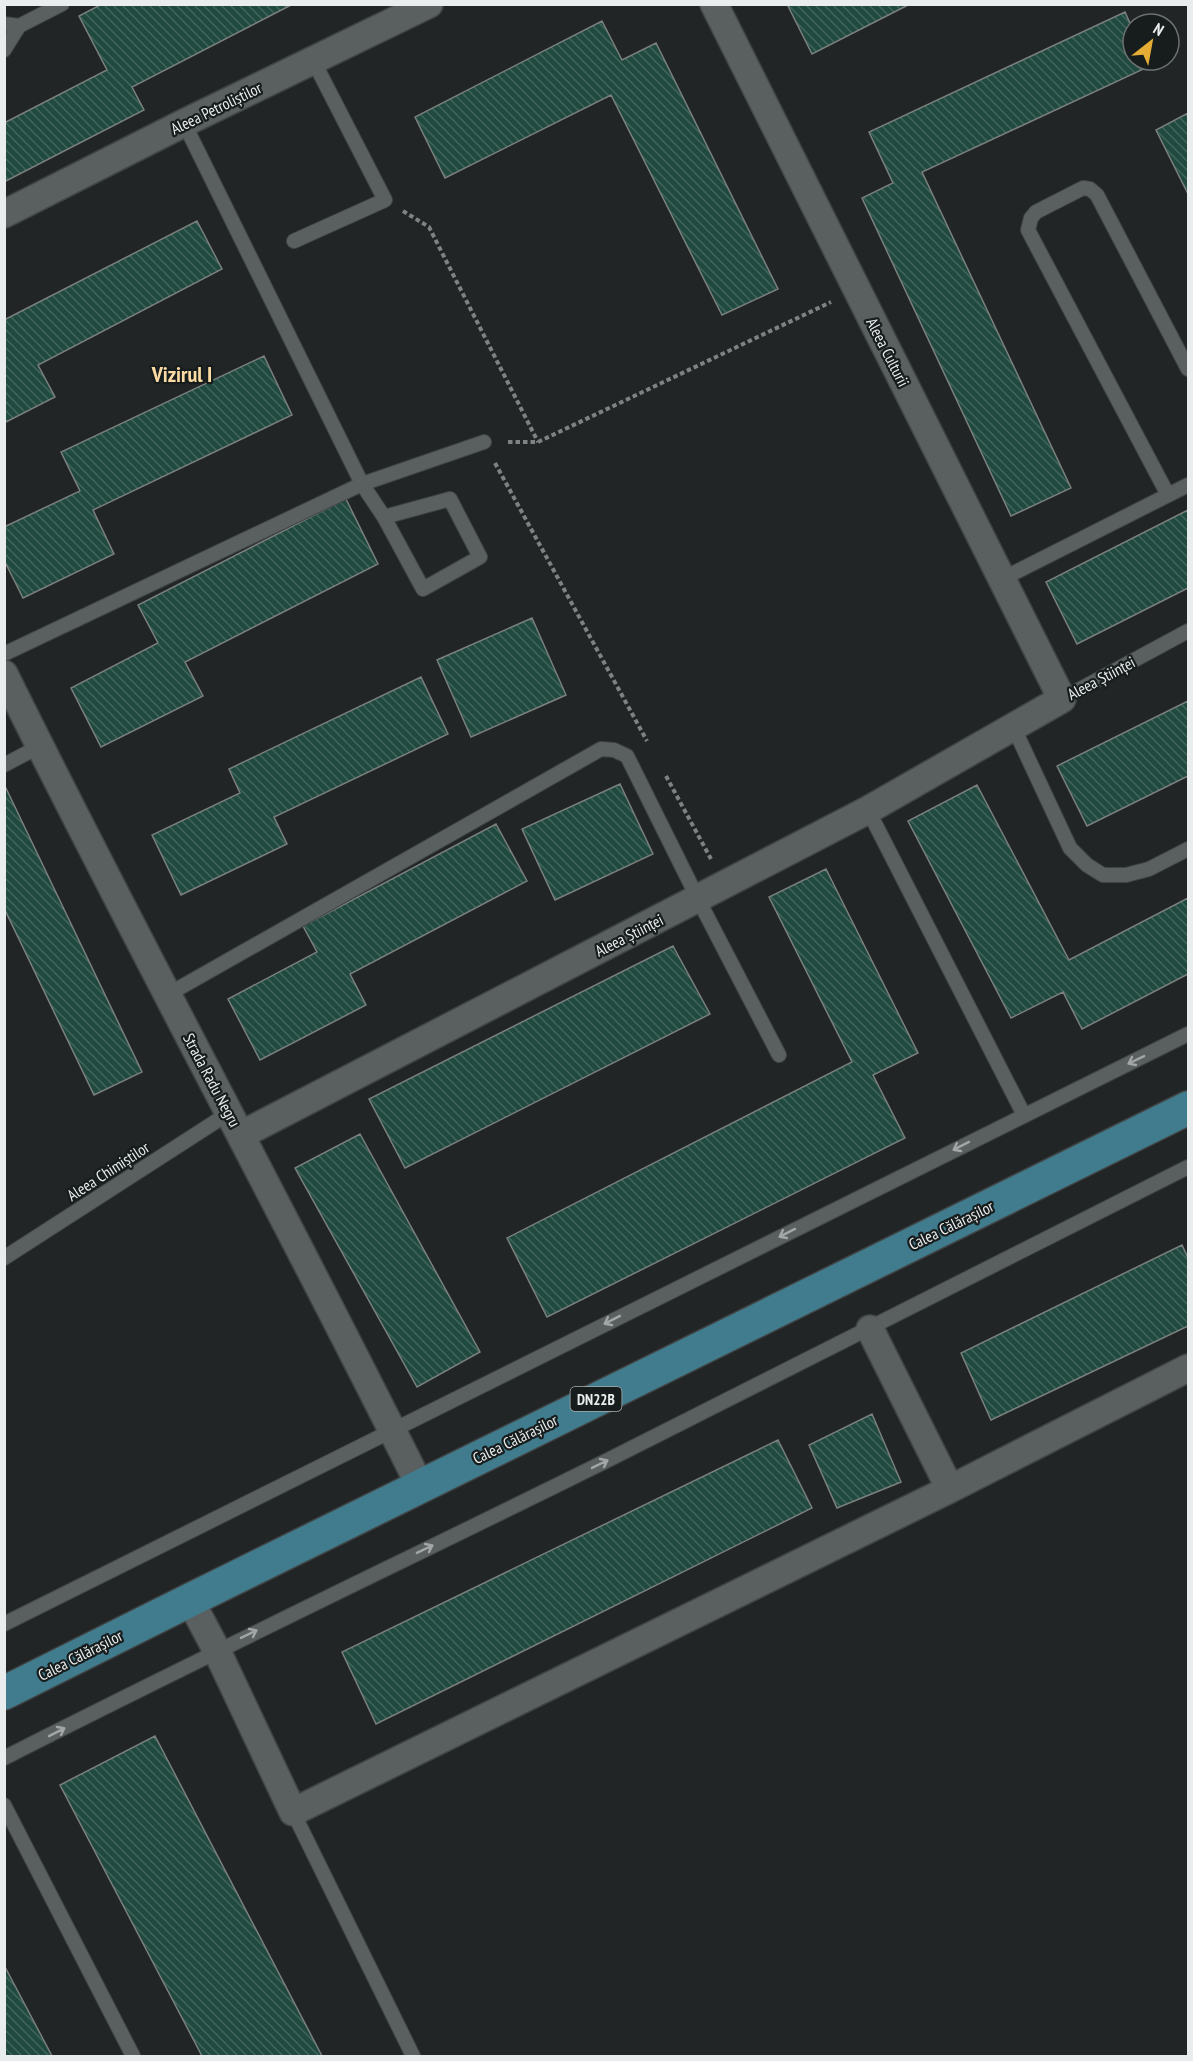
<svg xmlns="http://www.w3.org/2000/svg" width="1193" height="2061" font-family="'PT Sans Narrow',sans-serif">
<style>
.building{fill:url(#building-back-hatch);stroke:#7b807e;stroke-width:1.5}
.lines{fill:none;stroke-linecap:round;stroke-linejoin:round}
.lane-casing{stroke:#404444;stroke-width:16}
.street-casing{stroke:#404444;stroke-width:30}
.primary-casing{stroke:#404444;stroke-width:36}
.path{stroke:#7e8282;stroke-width:4;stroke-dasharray:4.5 3;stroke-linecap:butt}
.lane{stroke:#5a5f60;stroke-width:14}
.street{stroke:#5a5f60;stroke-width:27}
.primary{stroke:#417c8e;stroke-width:33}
.oneway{stroke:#a2a6a6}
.labels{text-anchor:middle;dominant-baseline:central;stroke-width:4.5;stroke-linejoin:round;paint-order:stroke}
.shield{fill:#171c1c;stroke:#abaeae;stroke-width:1.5}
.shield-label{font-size:15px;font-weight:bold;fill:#eaeded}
.street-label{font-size:16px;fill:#eaeded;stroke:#171c1c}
.district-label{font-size:22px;font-weight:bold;fill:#fcdca4;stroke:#171c1c}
</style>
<defs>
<pattern id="building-back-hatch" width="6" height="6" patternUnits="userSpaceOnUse" patternTransform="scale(1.5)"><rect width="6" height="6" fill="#20493f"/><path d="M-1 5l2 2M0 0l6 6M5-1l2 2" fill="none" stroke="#41645b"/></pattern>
</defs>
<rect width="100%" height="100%" fill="#212525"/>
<!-- building -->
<path class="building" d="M102 4H293L132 87 144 110 4 182V123L107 70 79 16Z
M787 4H910L812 54Z
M1125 12 1133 30V60H1147L1150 66 922 172 1071 488 1011 516 862 198 893 183 869 132Z
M602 21 622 60 656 43 778 289 722 315 611 95 445 178 415 117Z
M1188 113V194L1156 130Z
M197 221 222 269 38 365 55 397 4 423V320Z
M264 356 292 415 93 510 114 554 23 598 4 560V527L80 491 61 452Z
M346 499 378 564 185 662 203 696 101 747 71 688 158 643 138 605Z
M1188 510V588L1077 644 1046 582Z
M532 618 566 695 471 737 437 660Z
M421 677 448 734 274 817 287 844 181 895 152 835 240 793 229 769Z
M1188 701V776L1087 826 1057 766Z
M4 784 142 1072 94 1095 4 908Z
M620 784 653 854 555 900 522 829Z
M977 785 1069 960 1188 898V974L1082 1029 1063 992 1011 1018 908 821Z
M496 824 527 881 350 974 366 1005 260 1060 228 999 317 952 303 926Z
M826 869 918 1053 873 1075 905 1138 547 1317 507 1238 852 1062 769 897Z
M673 946 710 1014 405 1168 369 1099Z
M360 1134 480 1352 417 1387 295 1168Z
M1182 1245 1188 1258V1326L991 1420 961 1353Z
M872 1414 901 1482 837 1508 809 1445Z
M778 1440 812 1508 376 1724 342 1652Z
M155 1736 322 2056H202L60 1785Z
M4 1965 52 2056H4Z"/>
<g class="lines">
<!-- lane casing -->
<g class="lane-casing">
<path id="lane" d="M4 24 19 26 62 4
M4 50 19 26
M294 241 385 200 313 60
M1168 495 1028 230 1031 218 1036 212 1083 188 1090 189 1097 195 1188 369
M384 517 450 499 480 557 423 589 384 517 362 484 484 442
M1002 579 1188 485
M4 654 362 484 184 123
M1062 699 1188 631
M1013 726 1070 848 1087 865 1103 875H1126L1149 869 1188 849
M4 765 40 746
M868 810 1024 1115
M167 995 601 749 614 750 627 756 698 899 779 1055
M4 1258 229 1113
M4 1624 1188 1034
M4 1758C204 1656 406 1560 606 1461 801 1364 995 1266 1188 1167
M4 1805 133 2056
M293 1812 413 2056"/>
</g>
<!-- street casing -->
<g class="street-casing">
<path id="street" d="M4 214 184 123 429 4
M4 674C139 947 285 1214 420 1486
M241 1135 868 810 1062 699 714 4
M870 1329 950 1489 1188 1368
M190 1600 217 1651 293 1812 950 1489"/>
</g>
<!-- primary casing -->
<g class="primary-casing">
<path id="primary" d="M4 1693 190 1600 1188 1108"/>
</g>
<!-- path -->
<path class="path" d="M403 211 429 227 538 442
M508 442H538L831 302
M495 463 647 741
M666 776 711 859"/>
<!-- lane -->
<use href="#lane" class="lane"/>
<!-- street -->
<use href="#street" class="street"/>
<!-- primary -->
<use href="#primary" class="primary"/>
</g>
<!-- one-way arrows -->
<defs><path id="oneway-shaft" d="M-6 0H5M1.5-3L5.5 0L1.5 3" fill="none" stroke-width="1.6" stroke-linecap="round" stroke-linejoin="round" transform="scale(1.5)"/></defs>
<g class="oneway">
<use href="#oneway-shaft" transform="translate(1136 1060) rotate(154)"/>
<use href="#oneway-shaft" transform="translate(961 1146) rotate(153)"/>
<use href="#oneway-shaft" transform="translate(787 1233) rotate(153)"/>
<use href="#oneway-shaft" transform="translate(612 1320) rotate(153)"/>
<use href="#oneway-shaft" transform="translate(600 1464) rotate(-26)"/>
<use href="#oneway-shaft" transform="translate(425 1549) rotate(-26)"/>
<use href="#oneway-shaft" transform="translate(249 1634) rotate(-26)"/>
<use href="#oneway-shaft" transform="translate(57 1732) rotate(-27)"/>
</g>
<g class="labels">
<!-- shield labels -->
<rect class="shield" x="570.5" y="1387" width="51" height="24" rx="4.5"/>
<g class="shield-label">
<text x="596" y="1399">DN22B</text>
</g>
<!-- street labels -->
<g class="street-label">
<text transform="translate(216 108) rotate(-26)">Aleea Petroliștilor</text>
<text transform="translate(888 352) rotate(63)">Aleea Culturii</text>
<text transform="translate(1101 678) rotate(-28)">Aleea Științei</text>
<text transform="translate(629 935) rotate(-27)">Aleea Științei</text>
<text transform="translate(212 1080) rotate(62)">Strada Radu Negru</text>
<text transform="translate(108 1171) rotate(-33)">Aleea Chimiștilor</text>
<text transform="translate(951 1225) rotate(-26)">Calea Călărașilor</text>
<text transform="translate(515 1439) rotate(-26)">Calea Călărașilor</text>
<text transform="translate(80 1655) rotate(-27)">Calea Călărașilor</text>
</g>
<!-- district labels -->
<g class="district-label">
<text x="182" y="374">Vizirul I</text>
</g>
</g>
<!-- border -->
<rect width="1193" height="2061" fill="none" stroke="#eaeded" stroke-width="12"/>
<!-- north arrow -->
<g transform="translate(1151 42) rotate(31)"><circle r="28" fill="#171c1c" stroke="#6b7070" stroke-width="1.5"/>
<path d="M0-4.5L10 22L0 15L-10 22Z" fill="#e5ad35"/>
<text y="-9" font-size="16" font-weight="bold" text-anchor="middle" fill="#eaeded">N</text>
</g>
</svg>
